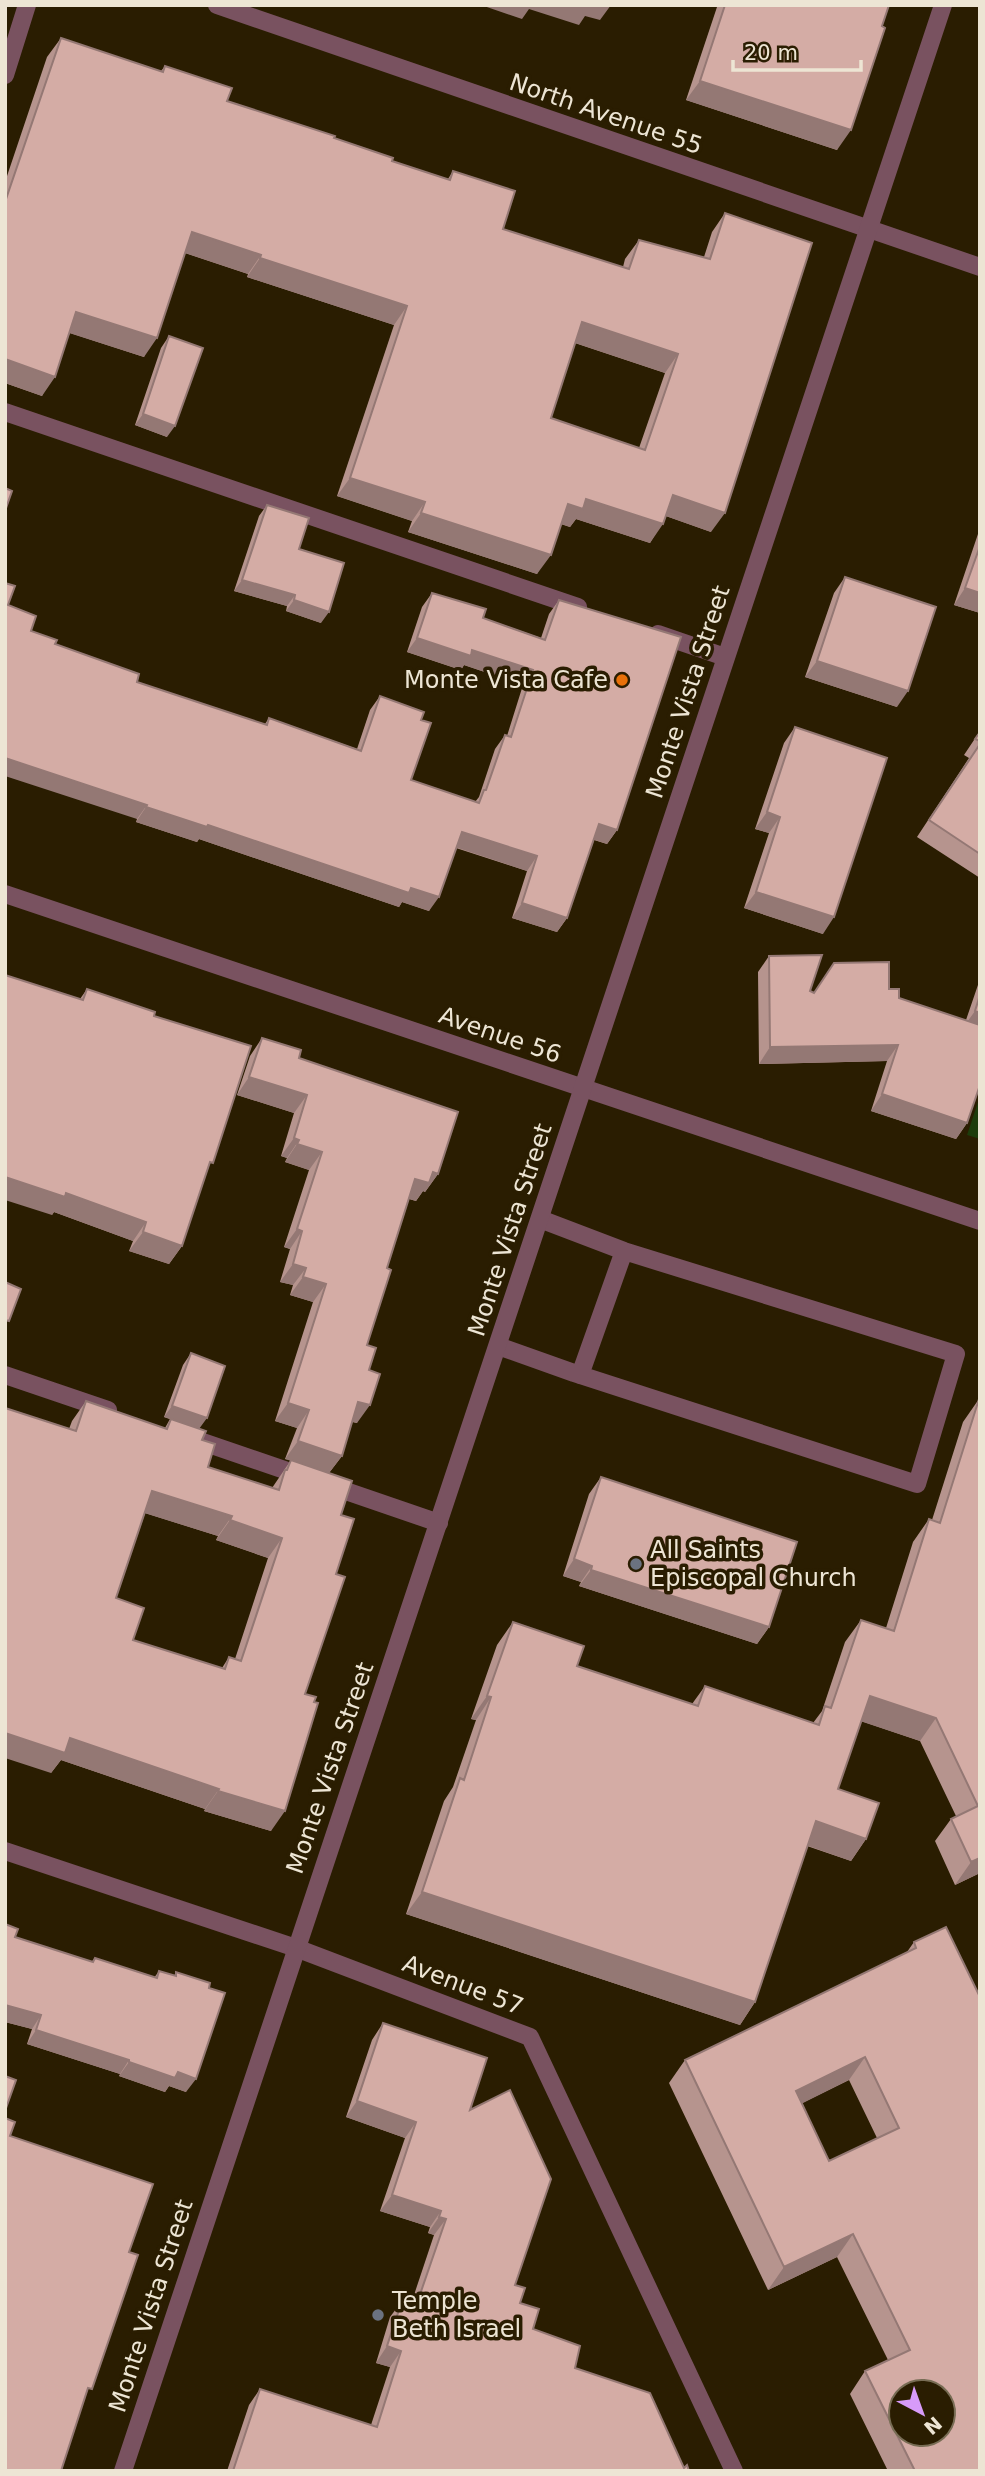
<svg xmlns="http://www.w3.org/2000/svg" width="985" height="2476" font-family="'DejaVu Sans',sans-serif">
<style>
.green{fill:#1d3c0b}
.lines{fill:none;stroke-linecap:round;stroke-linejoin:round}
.service{stroke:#795260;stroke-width:18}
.minor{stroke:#795260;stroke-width:18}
.tertiary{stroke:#795260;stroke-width:18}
.tram{stroke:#998f79;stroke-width:2}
.wall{fill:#b6948e;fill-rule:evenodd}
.shaded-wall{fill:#947874}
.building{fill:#d4aca5;stroke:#947874;stroke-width:2;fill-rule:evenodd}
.food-dot{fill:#e8710a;stroke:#2a1d01;stroke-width:2.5}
.worship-dot{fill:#6b7280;stroke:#2a1d01;stroke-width:2.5}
.labels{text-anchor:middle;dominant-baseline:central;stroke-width:7;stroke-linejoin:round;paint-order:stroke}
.street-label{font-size:24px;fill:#ede5d4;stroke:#2a1d01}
.poi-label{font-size:24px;fill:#ede5d4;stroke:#2a1d01;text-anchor:start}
</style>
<rect width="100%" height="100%" fill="#2a1d01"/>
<!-- green -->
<path class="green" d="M980 1096V1139L967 1135Z"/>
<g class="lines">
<!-- service -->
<path class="service" d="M5 412 578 607
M658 634 725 657
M498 1346 574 1373 917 1484 956 1354 624 1251 540 1219
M5 1375 108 1410
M580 1375 624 1251
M194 1439 439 1523"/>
<!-- minor -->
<path class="minor" d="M217 5 980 267
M5 75 27 5
M5 894 980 1221
M5 1851 296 1948 530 2037 734 2471"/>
<!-- tertiary -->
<path class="tertiary" d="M123 2471 943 5"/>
<!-- tram -->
<path class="tram" d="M5 9 6 5"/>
</g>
<!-- wall -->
<path class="wall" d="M711 5H889L837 150 686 100 717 7Z
M61 38 161 71 165 66 227 101 334 138 392 161 448 179 453 171 503 229 623 267 625 259 639 240 704 257 712 232 725 213 711 532 666 516 650 543 576 519 570 527 561 524 537 574 408 532 412 521 337 496 394 325 247 277 248 274 185 253 144 357 70 333 42 396 5 383V182L47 57ZM575 343 665 373 639 448 551 418Z
M169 336 167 437 135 425 161 348Z
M267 505 299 549 321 623 286 611 287 606 234 591 259 516Z
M980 528V613L954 605Z
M845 577 897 707 805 677 834 593Z
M432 593 483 618 541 638 549 614 559 600 617 830 607 844 594 840 567 918 557 932 512 918 527 871 456 848 429 911 402 902 399 907 199 839 197 842 136 822 137 819 8 605 31 631 55 644 137 682 265 724 269 718 357 749 370 710 380 696 421 720 411 780 475 802 479 797 495 749 505 735 507 736 523 685 464 665 461 670 407 652 422 607Z
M795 727 823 934 744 908 769 833 755 829 784 743Z
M980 731V878L917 837 969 758 964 755Z
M769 956 810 991 814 993 889 989 899 998 966 1020 980 979V1085L967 1123 956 1139 871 1111 887 1061 759 1064 758 972Z
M87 989 154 1016 206 1173 182 1246 169 1264 129 1251 133 1241 54 1212 52 1215 80 999Z
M262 1038 299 1058 438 1174 425 1192 423 1191 416 1201 409 1199 387 1268 367 1345 369 1370 357 1423 352 1422 342 1456 329 1473 341 1515 336 1574 271 1831 204 1811 205 1809 61 1760 51 1773 69 1429 72 1421 86 1401 165 1428 170 1419 164 1417 183 1365 191 1353 199 1429 208 1467 272 1488 291 1460 285 1459 297 1428 275 1421 313 1302 290 1295 293 1285 280 1282 290 1249 284 1247 309 1170 285 1162 287 1158 281 1156 294 1113 237 1095 250 1056ZM145 1513 218 1536 216 1540 268 1558 235 1659 229 1657 222 1668 133 1640 116 1598Z
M979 1399 980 1400V1873L955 1885 935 1841 951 1819 956 1816 920 1741 861 1721 838 1789 866 1839 851 1861 807 1846 755 2002 740 2025 406 1914 444 1801 453 1787 476 1720 471 1719 497 1645 513 1622 577 1666 692 1704 705 1686 813 1723 822 1711 845 1642 861 1620 886 1628 913 1542 929 1519 932 1520 963 1422Z
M601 1477 769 1627 757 1644 579 1586 581 1582 563 1576 589 1494Z
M5 1924 15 1937 92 1962 95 1958 154 1978 159 1971 174 1976 176 1972 209 1988 186 2092 169 2086 165 2092 119 2076 120 2074 27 2044 32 2029 5 2022Z
M914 1942 980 1997V2471H888L850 2394 865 2371 888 2360 837 2257 768 2290 669 2083 685 2060 907 1952ZM849 2080 877 2138 829 2161 802 2103Z
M383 2023 470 2110 515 2285 520 2303 533 2329 684 2468 689 2471H227L249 2405 260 2389 371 2425 390 2367 376 2363 390 2317 402 2301 411 2304 434 2235 428 2233 430 2227 380 2211 405 2138 346 2117 372 2040Z"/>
<!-- shaded-wall -->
<path class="shaded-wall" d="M481 5H611L600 20 585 16 579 25 529 9 522 19Z
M700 81 851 130 837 150 686 100Z
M192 232 261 255 248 274 179 251Z
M260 258 407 306 394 325 247 277Z
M76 312 157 338 144 357 63 331Z
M582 322 678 354 665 373 569 341Z
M5 359 55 377 42 396 5 383Z
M143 414 175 426 167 437 135 425Z
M350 478 425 502 412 521 337 496Z
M673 495 725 513 711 532 660 514Z
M586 499 663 524 650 543 576 519 570 527 555 522 568 504Z
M421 513 551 555 537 574 408 532Z
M242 580 295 595 287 606 234 591Z
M965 588 980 593V613L954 605Z
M294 600 329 612 321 623 286 611Z
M417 638 472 650 533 670 523 685 464 665 461 670 407 652Z
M817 661 908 691 897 707 805 677Z
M5 758 147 805 137 819 5 776Z
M146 807 208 825 439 897 429 911 402 902 399 907 199 839 197 842 136 822Z
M767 812 780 817 769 833 755 829Z
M599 824 617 830 607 844 589 838Z
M462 832 537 856 527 871 452 846Z
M756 892 834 917 823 934 744 908Z
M522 903 567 918 557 932 512 918Z
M975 1011 980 1013V1030L965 1025Z
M898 1045 887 1061 759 1064 770 1047Z
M249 1077 307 1095 294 1113 237 1095Z
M882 1094 967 1123 956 1139 871 1111Z
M294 1138 299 1140 287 1158 281 1156Z
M297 1144 322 1152 309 1170 285 1162Z
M433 1172 438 1174 425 1192 423 1191 416 1201 403 1197 415 1179Z
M5 1177 66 1193 146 1222 133 1241 54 1212 52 1215 5 1200Z
M297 1229 302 1231 290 1249 284 1247Z
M143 1232 182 1246 169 1264 129 1251Z
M293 1264 306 1268 293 1285 280 1282Z
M303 1277 326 1284 313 1302 290 1295Z
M358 1402 370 1405 357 1423 346 1420Z
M288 1403 309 1410 297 1428 275 1421Z
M172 1406 207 1418 199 1429 164 1417Z
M298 1441 342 1456 329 1473 285 1459Z
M152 1491 232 1516 218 1536 138 1511Z
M230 1520 282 1538 268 1558 216 1540Z
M574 1559 592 1566 581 1582 563 1576Z
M591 1570 769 1627 757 1644 579 1586Z
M487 1696 491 1697 476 1720 471 1719Z
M870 1696 936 1718 920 1741 854 1719Z
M5 1733 70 1738 219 1789 205 1809 61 1760 51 1773 5 1758Z
M218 1791 285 1811 271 1831 204 1811Z
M816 1821 866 1839 851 1861 800 1843Z
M980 1858V1873L955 1885 971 1862Z
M422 1892 755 2002 740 2025 406 1914Z
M5 2005 41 2015 32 2029 5 2022Z
M36 2030 129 2060 120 2074 27 2044Z
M865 2057 849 2080 781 2114 796 2091Z
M129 2062 178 2072 196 2079 186 2092 169 2086 165 2092 119 2076Z
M357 2101 416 2122 405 2138 346 2117Z
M392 2195 441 2211 430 2227 380 2211Z
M439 2217 446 2219 434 2235 428 2233Z
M853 2234 837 2257 768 2290 784 2267Z
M387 2346 401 2351 390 2367 376 2363Z"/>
<!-- building -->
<path class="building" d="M725 5H889L882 26 885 28 851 130 700 81Z
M61 38 163 72 165 66 232 88 227 101 335 136 334 138 393 158 392 161 450 180 453 171 515 191 503 229 629 269 639 240 710 259 725 213 812 243 725 513 673 495 663 524 586 499 583 509 568 504 551 555 421 513 425 502 350 478 407 306 260 258 261 255 192 232 157 338 76 312 55 377 5 359V202ZM582 322 678 354 645 450 551 418Z
M169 336 203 348 175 426 143 414Z
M5 488 12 491 5 511Z
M267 505 309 518 299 549 344 563 329 612 294 600 295 595 242 580Z
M980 546V593L965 588Z
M845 577 936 607 908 691 817 661Z
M5 583 15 586 8 605 36 616 31 631 57 640 55 644 139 674 137 682 267 725 269 718 361 751 380 696 424 712 421 720 431 723 411 780 479 803 484 790H486L505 735 511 737 533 670 472 650 471 656 417 638 432 593 486 609 483 618 545 640 559 600 681 637 617 830 599 824 567 918 522 903 537 856 462 832 439 897 411 888 409 893 208 825 207 827 146 807 147 805 5 758Z
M795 727 887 758 834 917 756 892 780 817 767 812Z
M980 732V741L975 739Z
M980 744V854L929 820Z
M822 955 810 991 814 993 834 963 889 962V989H899V998L980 1025V1085L967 1123 882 1094 898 1045 770 1047 769 956Z
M5 975 83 1000 87 989 155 1012 154 1016 251 1046 213 1163 210 1162 182 1246 143 1232 146 1222 66 1193 65 1197 5 1177Z
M980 995V1013L975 1011Z
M262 1038 301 1050 299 1058 458 1112 438 1174 433 1172 429 1183 415 1179 387 1268 391 1270 367 1345 376 1348 369 1370 380 1374 370 1405 358 1402 342 1456 298 1441 309 1410 288 1403 326 1284 303 1277 306 1268 293 1264 302 1231 297 1229 322 1152 297 1144 299 1140 294 1138 307 1095 249 1077Z
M5 1282 21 1289 9 1321 5 1320Z
M191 1353 225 1366 207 1418 172 1406Z
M979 1399 980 1400V1858L971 1862 951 1819 978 1806 936 1718 870 1696 838 1789 879 1803 866 1839 816 1821 755 2002 422 1892 460 1778 464 1780 491 1697 487 1696 513 1622 584 1646 577 1666 698 1706 705 1686 819 1725 825 1706 831 1708 861 1620 894 1631 929 1519 940 1523Z
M86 1401 167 1429 171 1419 206 1431 202 1440 215 1444 208 1467 279 1490 285 1470H287L291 1460 352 1481 341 1515 354 1519 336 1574 345 1577 305 1694 316 1697 314 1702 318 1703 285 1811 218 1791 219 1789 70 1738 65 1753 5 1733V1408L76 1431ZM152 1491 232 1516 230 1520 282 1538 241 1661 229 1657 225 1669 133 1640 144 1608 116 1598Z
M601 1477 797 1542 769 1627 591 1570 592 1566 574 1559Z
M5 1924 18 1929 15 1937 93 1962 95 1958 157 1978 159 1971 176 1976V1972L210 1983 209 1988 225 1993 196 2079 178 2072 175 2078 129 2062V2060L36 2030 41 2015 5 2005Z
M946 1927 980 1997V2471H915L865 2371 910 2350 853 2234 784 2267 685 2060 916 1948 914 1942ZM865 2057 899 2128 829 2161 796 2091ZM901 2392H943V2434H901Z
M383 2023 487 2058 470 2110 510 2090 551 2179 515 2285 525 2288 520 2303 539 2309 533 2329 580 2346 575 2368 650 2393 684 2468 687 2465 689 2471H233L260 2389 377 2427 401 2351 387 2346 402 2301 416 2306 446 2219 439 2217 441 2211 392 2195 416 2122 357 2101Z
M5 2076 16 2080 5 2111Z
M5 2118 15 2122 10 2136 153 2184 129 2252 138 2255 92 2389 88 2388 61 2471H5Z"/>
<!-- markers -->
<circle class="food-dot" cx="622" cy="680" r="7"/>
<g class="worship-dot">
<circle cx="636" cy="1564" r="7"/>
<circle cx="378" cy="2315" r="7"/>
</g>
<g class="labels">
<!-- street labels -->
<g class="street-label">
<text transform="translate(606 114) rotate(19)">North Avenue 55</text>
<text transform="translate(688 692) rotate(-72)">Monte Vista Street</text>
<text transform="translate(500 1035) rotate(19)">Avenue 56</text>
<text transform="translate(510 1230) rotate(-72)">Monte Vista Street</text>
<text transform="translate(330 1768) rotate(-71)">Monte Vista Street</text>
<text transform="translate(463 1985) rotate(21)">Avenue 57</text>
<text transform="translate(151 2306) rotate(-72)">Monte Vista Street</text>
</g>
<!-- poi labels -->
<g class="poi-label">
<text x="608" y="680" text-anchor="end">Monte Vista Cafe</text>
<text x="650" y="1550">All Saints<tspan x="650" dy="28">Episcopal Church</tspan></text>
<text x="392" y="2301">Temple<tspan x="392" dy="28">Beth Israel</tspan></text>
</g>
</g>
<!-- border -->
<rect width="985" height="2476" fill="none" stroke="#ede5d4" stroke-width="14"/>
<!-- north arrow -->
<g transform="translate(922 2413) rotate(139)"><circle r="33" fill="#2a1d01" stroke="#786d55" stroke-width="2"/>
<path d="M0-5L12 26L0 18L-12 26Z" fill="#d79bf9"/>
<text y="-10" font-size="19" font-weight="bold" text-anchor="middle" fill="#ede5d4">N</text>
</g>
<!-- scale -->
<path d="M733 60v10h128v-10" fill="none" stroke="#ede5d4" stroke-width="3.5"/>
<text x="744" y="60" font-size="21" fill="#ede5d4" stroke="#2a1d01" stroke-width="5" paint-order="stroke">20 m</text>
</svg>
